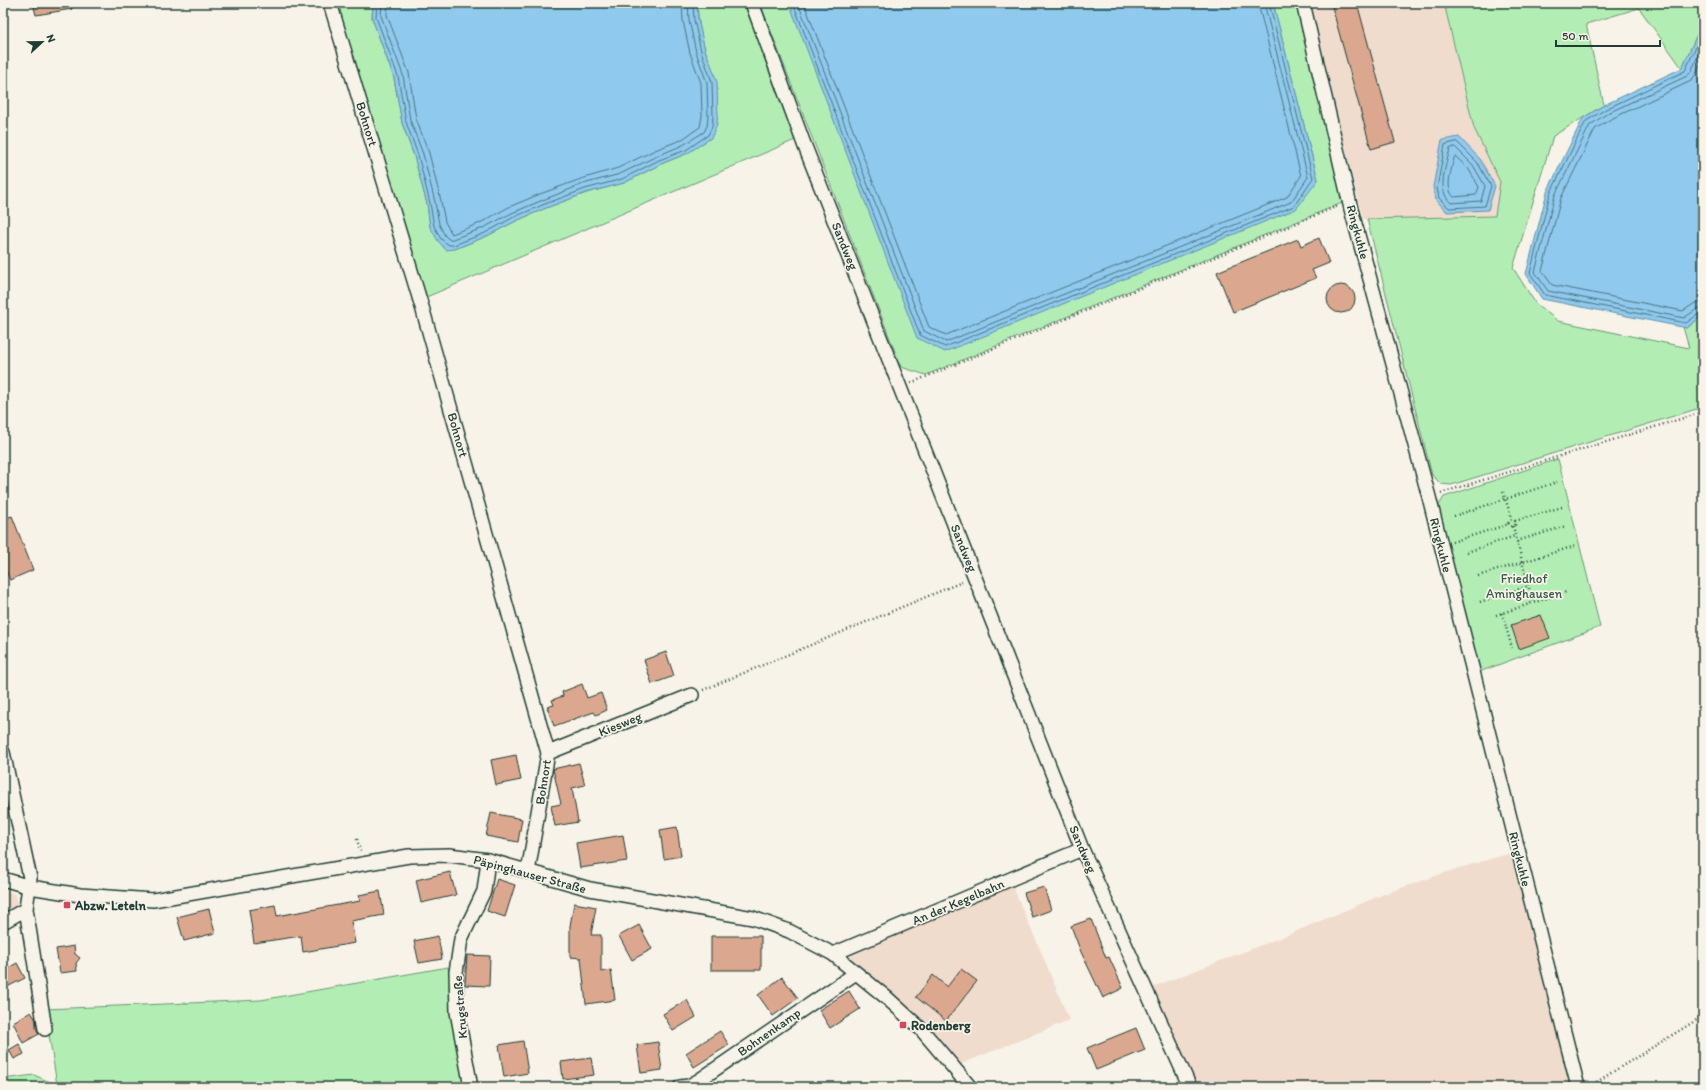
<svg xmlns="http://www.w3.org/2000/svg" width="1706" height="1090" font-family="Itim,sans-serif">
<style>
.built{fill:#efdccd}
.green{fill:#b2eeb4;stroke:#689674}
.water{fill:#8fc9ee;stroke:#6291a4}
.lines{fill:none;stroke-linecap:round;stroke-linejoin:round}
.shore{stroke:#4c757e;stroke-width:1}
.building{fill:#dba88f;stroke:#1f3d34}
.street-casing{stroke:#1f3d34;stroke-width:16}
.path{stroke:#1f3d34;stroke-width:2.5;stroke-dasharray:1 3;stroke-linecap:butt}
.street{stroke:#f7f3e8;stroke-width:13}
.poi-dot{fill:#d1495b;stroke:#f7f3e8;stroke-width:1.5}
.labels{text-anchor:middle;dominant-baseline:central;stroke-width:3.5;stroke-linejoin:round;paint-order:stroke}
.street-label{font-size:13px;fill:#1f3d34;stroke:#f7f3e8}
.park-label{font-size:13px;fill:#355847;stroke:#f7f3e8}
.poi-label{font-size:13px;font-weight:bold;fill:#1f3d34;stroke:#f7f3e8;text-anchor:start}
</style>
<rect width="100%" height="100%" fill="#f7f3e8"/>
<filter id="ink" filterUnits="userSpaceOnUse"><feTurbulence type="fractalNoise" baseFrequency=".025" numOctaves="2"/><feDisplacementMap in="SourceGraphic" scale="8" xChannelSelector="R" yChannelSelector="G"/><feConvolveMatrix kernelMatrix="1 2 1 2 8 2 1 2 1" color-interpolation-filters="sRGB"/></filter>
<g filter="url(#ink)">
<!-- built -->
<path class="built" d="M1309 3H1444L1474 128 1500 182 1495 216 1363 219Z
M1511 853 1570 1082 1567 1087H1198L1153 987 1285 936 1384 894 1456 869Z
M1012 885 1042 954 1069 1020 961 1064 927 1023 849 959V955L851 950Z
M3 889 16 895 18 904 3 913Z"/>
<!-- green -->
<path class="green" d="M335 3H373L372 18 394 78 402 123 414 156 427 204 430 227 455 249 487 236 516 221 546 208 586 193 624 183 661 164 688 153 716 91C717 75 709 64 705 49 700 34 698 18 697 3H744L795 140 424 298Z
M760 3H789V6L1318 180 1273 3H1298L1347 201 926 375 901 367Z
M1444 3H1703V21L1682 68 1639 8 1586 24 1604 105 1553 136 1513 268 1536 304 1558 321 1689 348 1683 327 1687 328 1703 315V407L1451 485 1441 484 1432 475 1367 219 1495 216 1500 182 1474 128Z
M1558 459 1600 627 1479 672 1438 507 1444 497Z
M448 967 467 1087H3V1079L34 1075 57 1085 45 1009 261 1000Z"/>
<!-- water -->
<path class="water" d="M373 3H697L698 19 705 50 712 67 717 82 718 116 716 128 711 138 688 153 661 164 624 183 586 193 546 208 516 221 487 236 455 249 446 250 438 241 430 227 427 204 414 156 402 123 394 78 372 18Z
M789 3H1273L1318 180 1296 209 945 352 917 338Z
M1703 21V315L1687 328 1542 299 1526 274 1547 192 1583 118 1604 105 1682 68Z
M1459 137 1480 159 1495 186 1488 210 1447 212 1436 200 1433 187 1442 140Z"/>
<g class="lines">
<!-- shore -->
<path class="shore" d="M377 3 376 17 398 76 406 122 418 155 430 203 434 226 441 239 449 245H454L485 233 514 217 545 204 585 189 622 179 659 160 686 150 708 135 712 127 713 116 712 82 701 51 694 20 693 3
M382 3 381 16 403 75 410 120 423 154 435 202 439 224 445 236 450 240 483 228 512 213 543 200 583 184 620 174 657 156 683 145 704 132 707 126 708 116 707 83 696 52 689 20 688 3
M388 3 387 15 409 73 416 119 429 153 441 201 445 222 452 234 480 223 509 207 540 194 581 179 618 168 655 150 681 140 700 127 702 116 701 83 690 53 683 21 682 3
M793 3 920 335 945 347 1294 206 1313 178 1269 3
M798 3 924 331 946 342 1291 202 1308 177 1264 3
M804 3 929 327 946 335 1287 197 1301 176 1258 3
M1703 31 1685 71 1606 109 1586 121 1550 194 1530 273 1545 295 1686 323 1700 313 1703 312
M1703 44 1691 72 1687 76 1608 113 1590 125 1555 195 1535 272 1548 291 1684 318 1697 309 1703 307
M1703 59 1696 74 1691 81 1611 119 1595 129 1561 198 1542 271 1552 285 1683 311 1695 303 1703 301
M1457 142 1477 162 1491 186 1485 206 1449 208 1439 198 1437 188 1445 145Z
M1455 147 1473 165 1485 186 1481 201 1451 203C1436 190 1446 166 1450 149Z
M1456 157 1468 168 1479 187 1476 195 1454 197C1444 188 1452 169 1454 158Z"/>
</g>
<!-- building -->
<path class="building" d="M33 3H72V9L36 15Z
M1331 3H1357L1395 142 1371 149Z
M1319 238 1329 263 1312 270 1316 278 1233 312 1217 272 1298 239 1301 246Z
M1327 299a14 14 0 1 1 28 0a14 14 0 1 1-28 0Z
M12 516 33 570 10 580 3 563V519Z
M1541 615 1550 638 1519 649 1511 625Z
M666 652 674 676 652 684 644 660Z
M582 684 587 698 601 693 607 710 596 715 594 712 554 726 547 707 554 705 552 700 563 696 562 692Z
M516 755 521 780 496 785 491 760Z
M579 763 585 785 572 788 578 822 555 826 551 806 561 804 553 769Z
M491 813 522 819 518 842 486 836Z
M677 827 681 856 664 859 660 830Z
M623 835 627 861 580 868 576 843Z
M450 872 456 895 421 903 416 880Z
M497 879 515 885 505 917 487 911Z
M1044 887 1051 910 1032 917 1024 893Z
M380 891 384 915 351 921 355 943 303 952 301 936 254 943 249 910 275 905 277 916 360 901 359 895Z
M574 903 596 907 591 935H601V972L611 970 615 1000 586 1004 581 958 570 957V926Z
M209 909 215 933 184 941 177 917Z
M1091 919 1106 958 1109 957 1123 988 1103 998 1081 952 1071 926Z
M639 925 652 949 632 960 619 936Z
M438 936 442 959 419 963 414 941Z
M711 936H761V970H711Z
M74 946 75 954 80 958 76 963 77 971 60 973 56 949Z
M467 955 490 956 489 986 465 985Z
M17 963 25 978 3 989V971Z
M961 969 977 981 946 1021 916 997 933 975 947 987Z
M782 977 798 998 773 1016 758 995Z
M849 991 860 1009 830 1028 819 1010Z
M687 1000 696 1017 673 1031 663 1014Z
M31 1012 36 1020V1028L39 1034 23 1043 13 1022Z
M1136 1028 1145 1050 1096 1070 1087 1048Z
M720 1031 729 1045 694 1067 686 1053Z
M523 1041 528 1073 504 1077 499 1045Z
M658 1042 662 1070 641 1073 637 1045Z
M19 1044 24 1054 14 1059 9 1050Z
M591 1058 594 1075 563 1079 561 1062Z"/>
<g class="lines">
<!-- street casing -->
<g class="street-casing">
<path id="street" d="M330 3 422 307 548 753 528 872
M752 3 804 144 1082 849 1190 1087
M1303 3 1351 209 1429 497 1578 1087
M3 752 30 878 26 909 3 922
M548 753 692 695
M3 879 30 887 80 895 153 900 409 856 449 855 488 860 590 889 753 918 789 931 833 954 887 998 921 1029 970 1087
M26 909 45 1029
M833 954 1082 849
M471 1087 457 1012 456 972 461 939 484 891 488 860
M680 1087 689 1086 698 1081 856 973"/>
</g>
<!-- path -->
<path class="path" d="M911 383 1338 206
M1503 492 1512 519
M1441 493 1703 412
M1454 516 1557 482
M1508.5 523a3.5 3.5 0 1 1 7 0a3.5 3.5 0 1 1-7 0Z
M1515 521 1562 507
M1513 526 1533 603
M1517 541 1566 526
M1452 542 1509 524
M1467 552 1515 536
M1478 576 1575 546
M1480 602 1528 586
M1502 613 1512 648
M1496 615 1566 592
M703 690 962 582
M357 839 360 851
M1590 1086 1703 1016"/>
<!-- street -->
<use href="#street" class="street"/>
</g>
</g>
<!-- markers -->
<g class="poi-dot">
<rect x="63" y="901" width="8" height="8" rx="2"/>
<rect x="899" y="1021" width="8" height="8" rx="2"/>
</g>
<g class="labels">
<!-- street labels -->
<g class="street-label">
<text transform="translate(367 124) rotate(73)">Bohnort</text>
<text transform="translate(1358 232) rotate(75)">Ringkuhle</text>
<text transform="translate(845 246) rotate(68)">Sandweg</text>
<text transform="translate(458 435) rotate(74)">Bohnort</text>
<text transform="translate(1441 545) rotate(76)">Ringkuhle</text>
<text transform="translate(964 548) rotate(68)">Sandweg</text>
<text transform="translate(620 724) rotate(-22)">Kiesweg</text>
<text transform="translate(543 782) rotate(-81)">Bohnort</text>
<text transform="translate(1083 849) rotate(67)">Sandweg</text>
<text transform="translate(1520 859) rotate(76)">Ringkuhle</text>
<text transform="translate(530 874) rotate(15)">Päpinghauser Straße</text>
<text transform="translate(958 902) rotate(-23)">An der Kegelbahn</text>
<text transform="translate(460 1007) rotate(-95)">Krugstraße</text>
<text transform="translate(769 1032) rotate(-35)">Bohnenkamp</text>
</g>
<!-- park labels -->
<g class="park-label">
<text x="1524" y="578">Friedhof<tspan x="1524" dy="15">Aminghausen</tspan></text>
</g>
<!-- poi labels -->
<g class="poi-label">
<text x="75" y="905">Abzw. Leteln</text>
<text x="911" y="1025">Rodenberg</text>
</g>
</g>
<!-- margin -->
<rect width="1706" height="1090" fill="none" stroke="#f7f3e8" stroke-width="16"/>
<rect x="8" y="8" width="1690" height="1074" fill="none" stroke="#1f3d34" stroke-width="1.5" filter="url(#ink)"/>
<!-- north arrow -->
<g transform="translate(42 42) rotate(68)" stroke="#f7f3e8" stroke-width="3" paint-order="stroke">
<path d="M0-3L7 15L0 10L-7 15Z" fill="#1f3d34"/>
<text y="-6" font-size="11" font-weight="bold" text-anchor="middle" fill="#1f3d34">N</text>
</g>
<!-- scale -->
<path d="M1556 40v6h104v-6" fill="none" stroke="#1f3d34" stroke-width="2"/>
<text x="1562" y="40" font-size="12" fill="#1f3d34" stroke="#f7f3e8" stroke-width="3" paint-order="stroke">50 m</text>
</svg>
